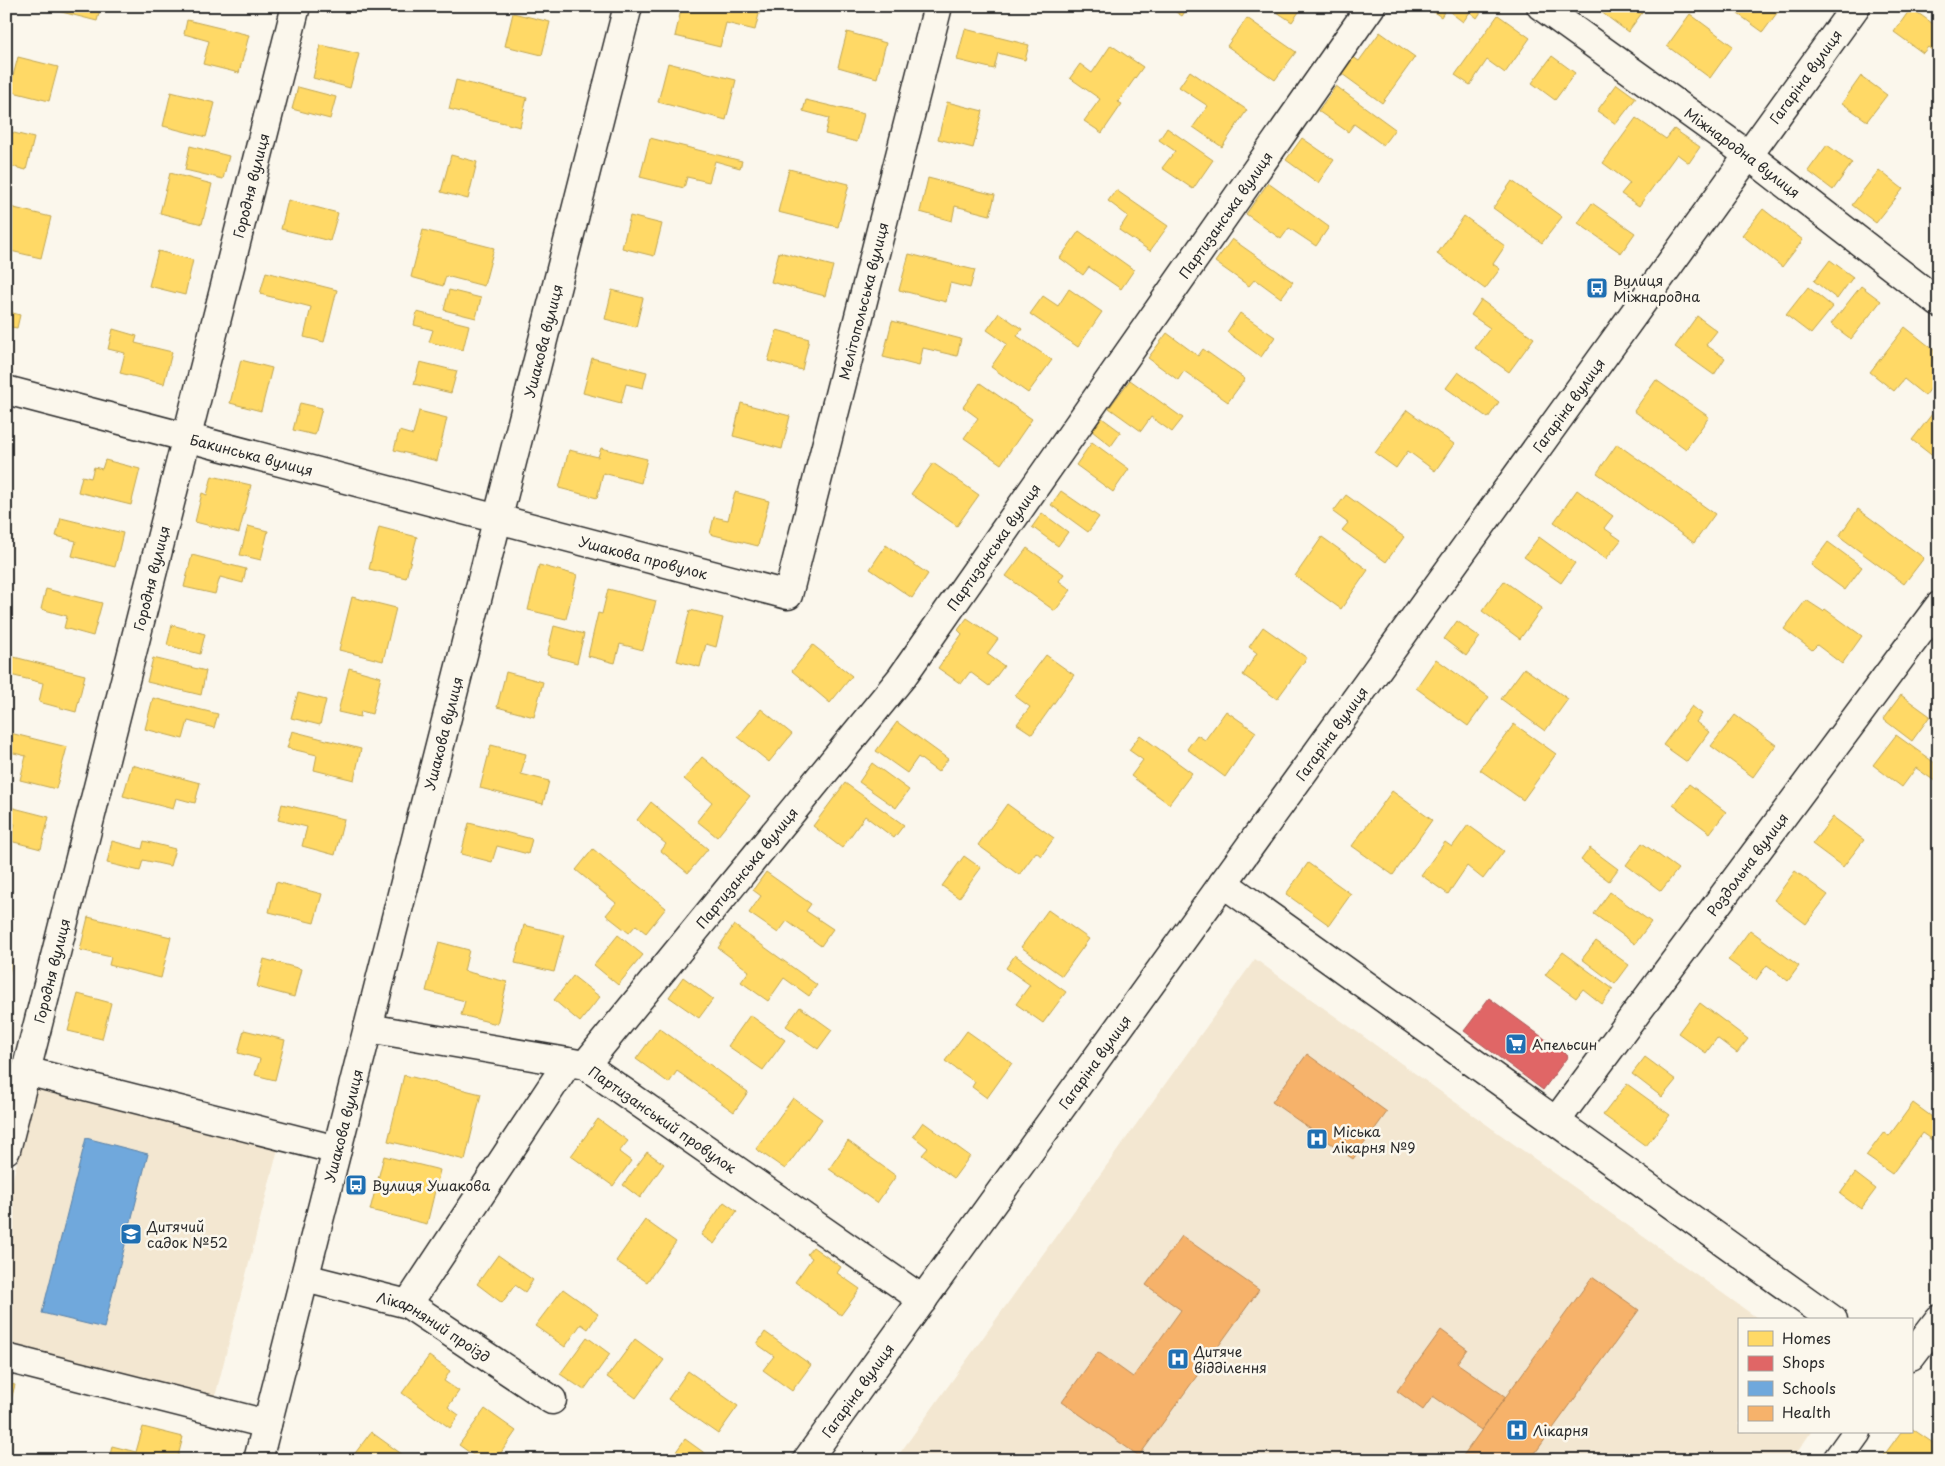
<svg xmlns="http://www.w3.org/2000/svg" width="1945" height="1466" font-family="'Playpen Sans',sans-serif">
<style>
.built{fill:#f3e7d1}
.homes{fill:#ffd966;stroke:#bfa554}
.shops{fill:#e06666;stroke:#aa5454}
.schools{fill:#6fa8dc;stroke:#5b82a7}
.health{fill:#f6b26b;stroke:#b98a58}
.lines{fill:none;stroke-linecap:round;stroke-linejoin:round}
.street-casing{stroke:#2b2b2b;stroke-width:31}
.secondary-casing{stroke:#2b2b2b;stroke-width:31}
.street{stroke:#fbf7ec;stroke-width:28}
.secondary{stroke:#fbf7ec;stroke-width:28}
.labels{text-anchor:middle;dominant-baseline:central;stroke-width:5;stroke-linejoin:round;paint-order:stroke}
.street-label{font-size:14px;fill:#2b2b2b;stroke:#fbf7ec}
.poi-label{font-size:14px;fill:#2b2b2b;stroke:#fbf7ec;text-anchor:start}
</style>
<rect width="100%" height="100%" fill="#fbf7ec"/>
<filter id="ink" filterUnits="userSpaceOnUse"><feTurbulence type="fractalNoise" baseFrequency=".02" numOctaves="2"/><feDisplacementMap in="SourceGraphic" scale="10" xChannelSelector="R" yChannelSelector="G"/><feConvolveMatrix kernelMatrix="1 2 1 2 8 2 1 2 1" color-interpolation-filters="sRGB"/></filter>
<g filter="url(#ink)">
<!-- built -->
<path class="built" d="M1255 959 1760 1320H1739V1432H1811L1792 1460H895Z
M36 1088 278 1149 215 1397 6 1344V1205Z"/>
<!-- homes -->
<path class="homes" d="M38 6H101L97 21Z
M682 6H746L760 10 755 30 726 23 720 47 675 36Z
M1167 6H1189L1182 16Z
M1268 6H1303L1292 22Z
M1425 6H1485L1477 18 1470 12 1463 22 1446 9 1441 17Z
M1593 6H1647L1628 32Z
M1727 6H1782L1763 32Z
M1911 8 1939 28V55L1928 47 1923 53 1894 32Z
M513 13 550 22 542 55 505 46Z
M1690 14 1733 46 1710 78 1667 46Z
M1498 15 1530 38 1505 73 1487 60 1470 85 1455 75Z
M1247 18 1296 52 1275 80 1227 46Z
M187 20 249 35 239 73 203 64 209 41 184 34Z
M965 29 1029 45 1025 60 998 53 994 69 957 60Z
M847 32 886 43 877 78 838 67Z
M1380 32 1415 57 1382 103 1338 71 1350 55 1359 61Z
M321 45 359 54 350 88 313 78Z
M1111 45 1143 67 1118 102 1122 104 1102 133 1084 121 1100 99 1070 78 1080 64 1092 73Z
M1552 56 1575 73 1555 100 1532 83Z
M18 57 58 67 49 101 9 91Z
M668 63 736 80 726 120 658 102Z
M1190 71 1247 110 1222 147 1193 127 1208 106 1179 87Z
M1861 76 1887 95 1867 121 1842 103Z
M456 80 527 98 520 127 449 109Z
M1617 84 1636 98 1616 124 1597 111Z
M1336 86 1395 129 1383 145 1354 124 1348 132 1318 111Z
M298 87 336 97 330 119 292 109Z
M171 92 215 103 206 137 163 126Z
M806 100 864 114 857 142 825 134 829 118 803 111Z
M947 102 983 111 973 148 938 139Z
M1636 118 1666 139 1674 129 1700 147 1689 163 1677 154 1639 206 1621 194 1630 183 1603 163Z
M1167 128 1213 160 1193 189 1162 168 1175 151 1159 140Z
M6 131 34 138 26 170 6 165Z
M650 138 742 161 740 168 715 161 709 182 687 177 684 188 640 177Z
M1302 138 1334 160 1318 183 1286 160Z
M1827 145 1852 163 1833 190 1808 171Z
M190 146 229 156 223 179 185 170Z
M451 155 477 162 468 199 441 192Z
M789 169 849 184 838 227 778 212Z
M1879 170 1903 189 1876 223 1852 205Z
M170 173 212 184 202 224 160 213Z
M928 178 995 195 990 215 955 206 952 221 920 212Z
M1512 181 1562 217 1542 243 1493 208Z
M1268 183 1329 227 1316 246 1289 228 1281 239 1246 214Z
M1116 190 1168 226 1150 251 1119 230 1128 216 1108 201Z
M288 200 338 213 330 241 281 229Z
M1592 203 1635 233 1621 253 1578 223Z
M6 206 51 217 41 258 6 250Z
M1763 209 1803 240 1782 267 1742 235Z
M630 216 662 224 654 256 622 248Z
M1464 216 1505 246 1493 264 1500 269 1485 289 1437 254Z
M423 230 494 248 484 286 446 276 443 286 411 277Z
M1079 231 1134 270 1121 289 1089 267 1083 275 1060 258Z
M1232 239 1293 282 1281 298 1255 279 1249 286 1215 262Z
M158 251 193 260 185 295 149 286Z
M779 252 833 266 825 296 771 282Z
M909 254 975 270 970 288 950 283 946 302 899 290Z
M1830 260 1853 277 1837 299 1814 281Z
M266 272 337 290 324 342 304 337 311 307 260 294Z
M1861 286 1881 301 1851 339 1831 324Z
M1808 287 1833 307 1811 334 1786 315Z
M1069 289 1102 312 1078 347 1030 314 1043 296 1058 306Z
M449 290 481 298 476 318 444 310Z
M612 290 643 298 636 327 605 319Z
M1481 300 1534 338 1509 372 1475 348 1490 328 1471 315Z
M6 311 20 315 17 328 6 326Z
M417 312 469 325 463 350 429 342 433 330 414 325Z
M999 313 1022 329 1017 336 1052 360 1028 393 991 367 1007 344 987 330Z
M1240 313 1275 337 1261 357 1227 332Z
M1697 316 1717 331 1706 345 1725 358 1714 375 1675 347Z
M892 321 961 339 957 356 923 348 919 366 883 357Z
M1905 327 1939 354V378L1925 396 1904 379 1894 391 1870 372Z
M113 329 137 336 135 343 172 352 164 384 120 373 125 353 108 349Z
M777 330 809 339 802 370 768 361Z
M1167 333 1198 356 1203 349 1245 379 1228 402 1184 371 1178 380 1148 358Z
M592 358 647 372 643 388 626 384 621 403 583 393Z
M241 360 272 368 261 411 230 403Z
M420 362 457 371 451 393 414 384Z
M1458 372 1499 402 1488 418 1446 388Z
M1130 380 1183 418 1172 432 1151 417 1141 431 1109 408Z
M1656 380 1709 417 1686 449 1634 411Z
M980 383 1032 419 1001 464 964 438 978 418 963 407Z
M300 403 322 408 315 435 293 430Z
M741 403 790 416 782 449 733 436Z
M1939 405V461L1912 440Z
M1407 410 1454 444 1435 471 1408 451 1396 468 1375 453Z
M419 411 447 418 437 461 394 450 399 431 413 435Z
M1102 418 1121 432 1111 446 1092 431Z
M1092 442 1129 469 1113 492 1076 465Z
M1617 444 1715 514 1694 543 1597 473Z
M601 448 647 459 641 483 603 473 597 498 559 488 569 450 598 457Z
M105 460 140 469 131 505 78 492 82 476 91 478 94 467 102 469Z
M933 463 979 495 957 526 911 494Z
M212 476 251 485 239 533 195 522 202 493 207 495Z
M1577 490 1613 516 1604 528 1621 540 1606 559 1554 522Z
M1061 491 1099 517 1088 532 1051 505Z
M735 492 769 501 758 546 710 534 714 517 728 520Z
M1346 495 1404 537 1386 562 1342 530 1348 523 1333 512Z
M1858 509 1924 558 1904 584 1839 536Z
M1042 513 1068 532 1058 546 1032 527Z
M61 518 123 533 115 567 72 556 76 541 56 536Z
M248 526 268 531 261 560 240 555Z
M379 527 417 537 406 578 369 569Z
M1322 537 1368 570 1341 609 1295 576Z
M1539 537 1575 563 1561 583 1524 557Z
M1828 542 1862 567 1845 590 1811 565Z
M886 545 928 574 912 598 870 569Z
M1027 548 1064 574 1059 581 1071 590 1055 611 1006 576Z
M192 555 246 569 243 583 220 577 215 594 184 587Z
M539 565 577 575 566 619 528 610Z
M1504 581 1542 608 1520 639 1482 611Z
M46 589 102 603 93 636 64 628 67 616 41 609Z
M608 589 656 601 643 650 620 644 615 663 588 656 598 613 602 614Z
M352 597 396 608 383 661 339 650Z
M1806 600 1823 611 1825 609 1862 636 1842 664 1817 645 1812 650 1784 629Z
M690 610 723 618 716 647 706 644 700 667 677 661Z
M967 618 998 639 987 654 1004 666 989 686 970 672 961 684 938 668 962 634 958 630Z
M1457 621 1480 637 1466 656 1444 639Z
M172 625 205 634 200 654 167 645Z
M554 626 584 634 577 663 547 655Z
M1263 627 1307 658 1277 699 1243 675 1257 653 1249 647Z
M813 645 852 676 830 703 792 671Z
M1046 655 1074 675 1032 734 1017 724 1030 707 1015 696Z
M10 656 85 675 76 712 39 702 43 683 6 674Z
M153 658 206 671 201 695 147 682Z
M1436 659 1489 697 1468 726 1416 688Z
M349 668 381 677 372 714 361 711 360 717 338 712Z
M1524 668 1568 699 1545 731 1501 699Z
M506 672 543 682 534 717 497 707Z
M298 693 326 700 320 725 291 718Z
M1901 695 1930 716 1912 741 1883 719Z
M153 698 218 714 214 728 188 721 183 739 145 729Z
M1692 706 1702 714 1696 722 1709 732 1687 762 1663 745Z
M761 709 792 734 769 762 738 737Z
M1226 711 1256 732 1225 777 1187 749 1197 735 1205 740Z
M1735 715 1776 745 1753 777 1711 746Z
M897 722 948 759 938 772 918 757 907 773 876 751Z
M1514 724 1556 754 1523 800 1480 770Z
M292 731 361 749 354 780 314 770 317 755 287 748Z
M10 733 67 747 56 789 20 780 26 756 6 751Z
M1140 735 1192 773 1169 804 1131 776 1143 760 1129 750Z
M1896 735 1939 766V784L1916 768 1902 787 1873 765Z
M491 745 526 754 521 774 549 781 543 804 480 788Z
M702 757 750 796 717 837 697 821 712 802 684 779Z
M872 763 909 790 896 808 859 782Z
M132 765 200 783 195 803 176 798 173 809 123 796Z
M845 783 904 825 894 838 865 816 842 848 813 826Z
M1689 784 1726 812 1710 833 1673 805Z
M1392 791 1432 820 1393 875 1352 846Z
M651 802 708 849 688 873 661 851 666 844 637 820Z
M282 804 344 819 335 855 302 846 307 827 278 820Z
M1007 804 1054 838 1041 856 1036 852 1019 875 978 845Z
M6 806 49 817 41 849 10 841 15 824 6 822Z
M1833 817 1864 840 1843 867 1812 844Z
M469 823 532 839 528 854 497 846 492 862 461 854Z
M1468 825 1504 851 1483 879 1467 866 1448 894 1421 875 1445 842 1452 847Z
M112 841 142 849 144 841 175 849 170 866 143 860 140 871 107 863Z
M1642 843 1678 869 1661 891 1626 865Z
M1590 848 1618 869 1609 881 1581 860Z
M593 849 666 908 646 933 636 925 629 933 606 915 616 903 576 870Z
M964 856 981 868 959 898 942 886Z
M1308 863 1351 894 1329 925 1286 894Z
M1795 871 1828 895 1806 924 1774 900Z
M766 872 811 904 806 911 833 929 821 946 787 921 778 933 749 913 761 896 753 890Z
M276 882 322 894 314 923 269 912Z
M1610 892 1651 922 1635 944 1594 914Z
M1048 910 1089 939 1062 976 1021 947Z
M88 917 171 937 161 978 109 965 111 957 80 950Z
M524 925 564 935 554 972 515 963Z
M734 925 817 985 809 996 784 978 768 1001 741 982 749 971 718 948Z
M1750 930 1799 966 1788 981 1767 965 1756 980 1728 960Z
M618 935 643 955 618 985 594 965Z
M1596 941 1629 965 1615 984 1582 959Z
M439 942 469 950 464 971 507 982 497 1024 461 1015 465 1001 426 991Z
M1563 952 1613 989 1602 1004 1583 989 1576 998 1545 975Z
M1015 955 1066 992 1043 1023 1016 1004 1030 985 1006 968Z
M6 959 12 961 6 986Z
M264 959 301 969 294 997 257 987Z
M573 976 600 997 580 1022 554 1000Z
M683 977 713 999 699 1018 669 997Z
M78 994 111 1003 102 1039 68 1031Z
M1700 1003 1748 1039 1737 1053 1717 1038 1706 1053 1678 1033Z
M800 1007 832 1030 818 1049 786 1026Z
M750 1015 785 1040 763 1070 728 1046Z
M659 1028 748 1092 734 1112 677 1071 669 1083 636 1059Z
M244 1030 285 1040 275 1080 255 1075 260 1059 238 1053Z
M967 1031 1012 1063 987 1098 972 1087 975 1082 945 1061Z
M1645 1057 1676 1080 1662 1097 1632 1074Z
M404 1075 481 1094 465 1160 388 1141Z
M1627 1084 1670 1115 1646 1146 1603 1115Z
M793 1098 822 1119 785 1169 756 1149Z
M1913 1103 1939 1122V1145L1922 1133 1892 1174 1866 1156 1884 1132 1889 1136Z
M598 1119 628 1141 619 1152 631 1161 613 1186 571 1156Z
M923 1122 970 1156 954 1178 922 1155 928 1148 913 1136Z
M848 1141 896 1176 877 1203 829 1169Z
M647 1152 664 1164 640 1198 623 1185Z
M384 1156 440 1170 427 1224 370 1210Z
M1855 1173 1876 1189 1861 1209 1840 1194Z
M724 1202 737 1211 714 1244 701 1235Z
M645 1220 676 1242 647 1282 616 1261Z
M813 1247 841 1267 837 1273 860 1289 841 1315 795 1282 812 1258 807 1254Z
M498 1255 533 1280 525 1292 515 1285 502 1303 477 1284Z
M563 1289 598 1314 588 1329 581 1324 565 1347 535 1326Z
M765 1332 811 1365 792 1391 763 1370 774 1356 757 1344Z
M587 1337 610 1354 584 1390 560 1374Z
M635 1339 664 1360 636 1398 607 1377Z
M429 1356 450 1371 444 1381 459 1391 448 1407 459 1415 450 1428 402 1393Z
M1939 1368V1382L1932 1377Z
M688 1371 738 1406 718 1434 668 1399Z
M6 1383 15 1385 6 1418Z
M485 1409 516 1431 496 1460H480L459 1445Z
M143 1427 183 1437 177 1460H109L112 1446 136 1452Z
M1911 1428 1939 1447 1931 1460 1882 1458 1901 1432H1911Z
M371 1432 410 1460H350Z
M685 1439 710 1457 709 1460H670Z"/>
<!-- shops -->
<path class="shops" d="M1489 998 1568 1056 1543 1090 1464 1031Z"/>
<!-- schools -->
<path class="schools" d="M86 1138 148 1154 104 1328 42 1313Z"/>
<!-- health -->
<path class="health" d="M1307 1054 1387 1112 1353 1159 1272 1102Z
M1182 1236 1259 1290 1139 1456 1062 1402 1098 1352 1133 1377 1181 1310 1146 1285Z
M1592 1277 1639 1310 1530 1460H1460Z
M1441 1330 1467 1349 1457 1363 1506 1397 1481 1430 1433 1396 1423 1410 1397 1391Z"/>
<g class="lines">
<!-- street casing -->
<g class="street-casing">
<g id="street">
<path id="s1" d="M1541 6 1748 155 1939 303"/>
<path id="s2" d="M6 390 788 595 938 6"/>
<path d="M1223 883 1833 1320"/>
<path id="s3" d="M368 1028 585 1065 923 1300"/>
<path id="s4" d="M585 1065 902 677 1371 6"/>
<path d="M26 1071 337 1150"/>
<path id="s5" d="M1556 1121 1939 606"/>
<path id="s6" d="M6 1150 296 6"/>
<path id="s7" d="M305 1278 408 1304 552 1400"/>
<path d="M408 1304 568 1062"/>
<path d="M1911 1356 1939 1319"/>
<path d="M6 1358 267 1424"/>
<path d="M1837 1460 1857 1432"/>
</g>
</g>
<!-- secondary casing -->
<g class="secondary-casing">
<g id="secondary">
<path id="s8" d="M258 1460 628 6"/>
<path id="s9" d="M807 1460 1856 6"/>
</g>
</g>
<!-- street -->
<use href="#street" class="street"/>
<!-- secondary -->
<use href="#secondary" class="secondary"/>
</g>
</g>
<!-- icons -->
<defs>
<g id="bus-square" transform="scale(1.125)"><rect x="-9" y="-9" width="18" height="18" rx="4" fill="#1f6fb2" stroke="#fbf7ec"/><path d="M-5-6H5V4H4V6H2V4H-2V6H-4V4H-5ZM-3.5-4V0h7V-4ZM-3.5 1.2v1.5H-2V1.2ZM2 1.2v1.5H3.5V1.2Z" fill="#fff"/></g>
<g id="supermarket-square" transform="scale(1.125)"><rect x="-9" y="-9" width="18" height="18" rx="4" fill="#1f6fb2" stroke="#fbf7ec"/><path d="M-6-5.5h2.5l.6 2H6L4.5 2H-2.5L-4.4-4H-6ZM-1.5 3.2a1.3 1.3 0 1 0 .1 0ZM3 3.2a1.3 1.3 0 1 0 .1 0Z" fill="#fff"/></g>
<g id="hospital-square" transform="scale(1.125)"><rect x="-9" y="-9" width="18" height="18" rx="4" fill="#1f6fb2" stroke="#fbf7ec"/><path d="M-5-5h3v3.5h4V-5h3V5h-3V1.5h-4V5h-3Z" fill="#fff"/></g>
<g id="school-square" transform="scale(1.125)"><rect x="-9" y="-9" width="18" height="18" rx="4" fill="#1f6fb2" stroke="#fbf7ec"/><path d="M0-5L7-2L0 1L-7-2ZM-4 1L0 2.5L4 1V4Q0 6-4 4Z" fill="#fff"/></g>
</defs>
<g fill-rule="evenodd">
<use href="#bus-square" x="1597" y="288"/>
<use href="#supermarket-square" x="1516" y="1044"/>
<use href="#hospital-square" x="1317" y="1139"/>
<use href="#bus-square" x="356" y="1185"/>
<use href="#school-square" x="131" y="1234"/>
<use href="#hospital-square" x="1178" y="1359"/>
<use href="#hospital-square" x="1517" y="1430"/>
</g>
<g class="labels">
<!-- street labels -->
<g class="street-label">
<text stroke="none"><textPath href="#s9" startOffset="1706">Гагаріна вулиця</textPath></text>
<text stroke="none"><textPath href="#s1" startOffset="249">Міжнародна вулиця</textPath></text>
<text stroke="none"><textPath href="#s6" startOffset="995">Городня вулиця</textPath></text>
<text stroke="none"><textPath href="#s4" startOffset="1065">Партизанська вулиця</textPath></text>
<text stroke="none"><textPath href="#s2" startOffset="1112">Мелітопольська вулиця</textPath></text>
<text stroke="none"><textPath href="#s8" startOffset="1155">Ушакова вулиця</textPath></text>
<text stroke="none"><textPath href="#s9" startOffset="1301">Гагаріна вулиця</textPath></text>
<text stroke="none"><textPath href="#s2" startOffset="254">Бакинська вулиця</textPath></text>
<text stroke="none"><textPath href="#s4" startOffset="660">Партизанська вулиця</textPath></text>
<text stroke="none"><textPath href="#s2" startOffset="659">Ушакова провулок</textPath></text>
<text stroke="none"><textPath href="#s6" startOffset="590">Городня вулиця</textPath></text>
<text stroke="none"><textPath href="#s8" startOffset="750">Ушакова вулиця</textPath></text>
<text stroke="none"><textPath href="#s9" startOffset="896">Гагаріна вулиця</textPath></text>
<text stroke="none"><textPath href="#s5" startOffset="320">Роздольна вулиця</textPath></text>
<text stroke="none"><textPath href="#s4" startOffset="255">Партизанська вулиця</textPath></text>
<text stroke="none"><textPath href="#s6" startOffset="185">Городня вулиця</textPath></text>
<text stroke="none"><textPath href="#s9" startOffset="491">Гагаріна вулиця</textPath></text>
<text stroke="none"><textPath href="#s3" startOffset="315">Партизанський провулок</textPath></text>
<text stroke="none"><textPath href="#s8" startOffset="345">Ушакова вулиця</textPath></text>
<text stroke="none"><textPath href="#s7" startOffset="139">Лікарняний проїзд</textPath></text>
<text stroke="none"><textPath href="#s9" startOffset="86">Гагаріна вулиця</textPath></text>
</g>
<!-- poi labels -->
<g class="poi-label">
<text x="1613" y="280">Вулиця<tspan x="1613" dy="16">Міжнародна</tspan></text>
<text x="1532" y="1044">Апельсин</text>
<text x="1333" y="1131">Міська<tspan x="1333" dy="16">лікарня №9</tspan></text>
<text x="372" y="1185">Вулиця Ушакова</text>
<text x="147" y="1226">Дитячий<tspan x="147" dy="16">садок №52</tspan></text>
<text x="1194" y="1351">Дитяче<tspan x="1194" dy="16">відділення</tspan></text>
<text x="1533" y="1430">Лікарня</text>
</g>
</g>
<!-- margin -->
<rect width="1945" height="1466" fill="none" stroke="#fbf7ec" stroke-width="25"/>
<rect x="12" y="12" width="1920" height="1441" fill="none" stroke="#2b2b2b" stroke-width="2" filter="url(#ink)"/>
<!-- legend -->
<rect x="1738" y="1318" width="175" height="115" fill="#fbf7ec" stroke="#a8a59f"/>
<rect x="1748" y="1331" width="25" height="15" fill="#ffd966" stroke="#a8a59f"/>
<text x="1782" y="1344" font-size="15" fill="#2b2b2b">Homes</text>
<rect x="1748" y="1356" width="25" height="15" fill="#e06666" stroke="#a8a59f"/>
<text x="1782" y="1368" font-size="15" fill="#2b2b2b">Shops</text>
<rect x="1748" y="1381" width="25" height="15" fill="#6fa8dc" stroke="#a8a59f"/>
<text x="1782" y="1394" font-size="15" fill="#2b2b2b">Schools</text>
<rect x="1748" y="1406" width="25" height="15" fill="#f6b26b" stroke="#a8a59f"/>
<text x="1782" y="1418" font-size="15" fill="#2b2b2b">Health</text>
</svg>
